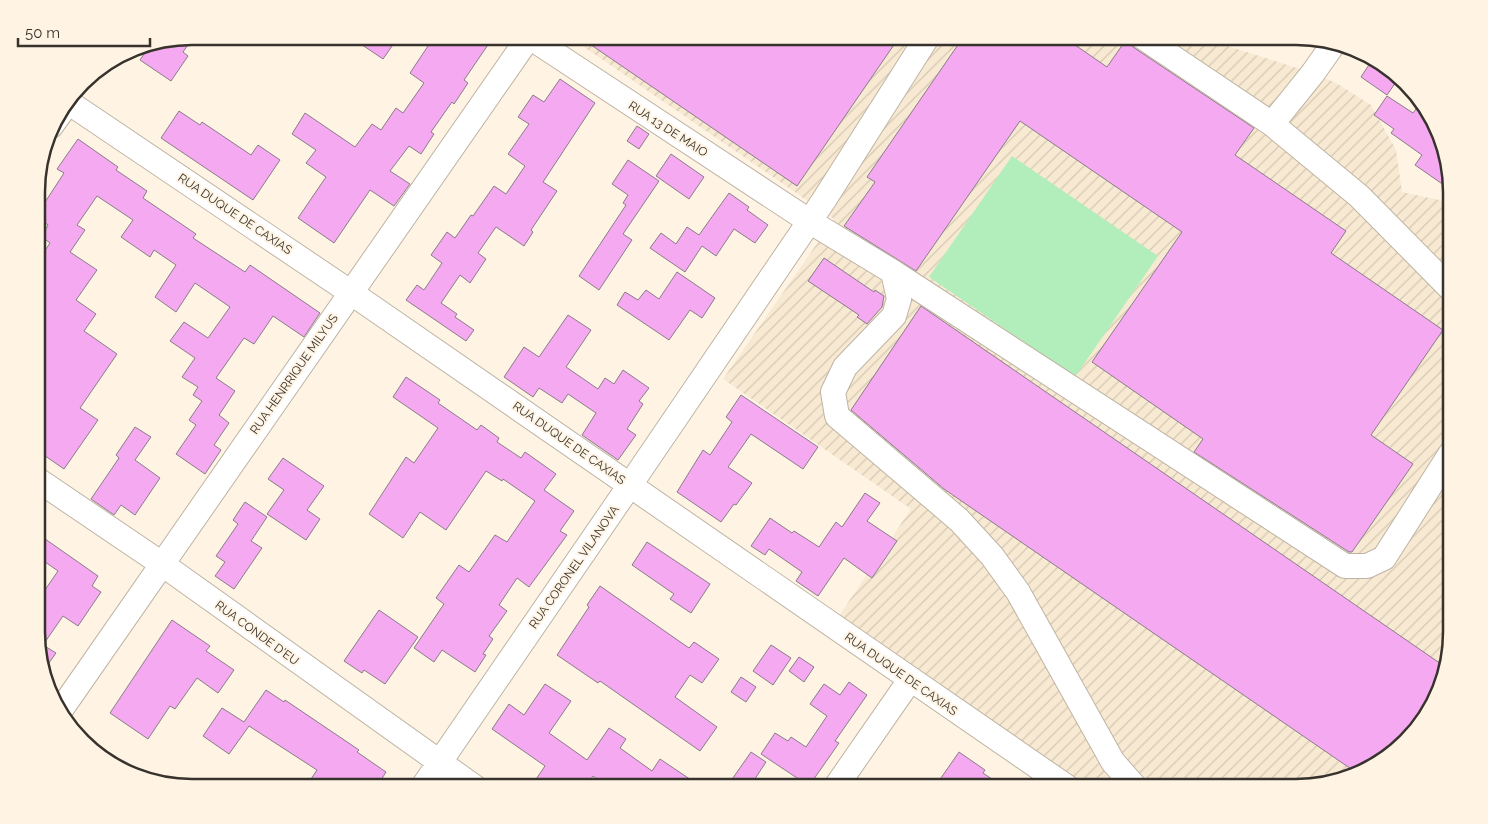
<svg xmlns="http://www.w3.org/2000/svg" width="1488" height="824" font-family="Raleway,sans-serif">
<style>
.industrial{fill:url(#industrial-furrows)}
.pitch{fill:#b2eebc}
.building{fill:#f4a9f0;stroke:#897c88}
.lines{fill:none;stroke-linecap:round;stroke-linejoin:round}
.minor-casing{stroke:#beb4a4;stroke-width:26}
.minor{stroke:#fff;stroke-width:24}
.labels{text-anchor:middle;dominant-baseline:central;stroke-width:4;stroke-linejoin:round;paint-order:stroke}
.street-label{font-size:12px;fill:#37332c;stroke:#fff4e4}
.rim{fill:none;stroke:#37332c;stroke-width:2.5}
</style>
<defs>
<pattern id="industrial-furrows" width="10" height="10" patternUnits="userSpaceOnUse" patternTransform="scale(1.25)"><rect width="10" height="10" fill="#f8e9d2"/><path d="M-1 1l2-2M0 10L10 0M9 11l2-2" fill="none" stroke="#d5c8b4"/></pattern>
</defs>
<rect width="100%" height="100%" fill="#fff4e4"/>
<!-- industrial -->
<path class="industrial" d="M568 36H1196L1313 73 1336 83 1371 105 1396 150 1402 192 1444 201 1451 208V642L1431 710 1382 762 1306 787H1088L839 616 911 509 723 379 834 219Z"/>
<!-- pitch -->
<path class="pitch" d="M1012 156 1158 256 1075 377 929 277Z"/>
<!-- building -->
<path class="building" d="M194 36 183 52 188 56 171 81 140 60 150 45Z
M349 36H399L383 59Z
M414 36H494L464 80 468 83 454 104 452 102 431 132 434 134 421 154 409 146 390 171 410 184 394 206 370 190 334 243 298 218 326 177 306 163 316 150 292 134 305 113 355 147 372 124 381 130 396 108 403 113 424 83 410 73 428 46Z
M578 36H900L797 186Z
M964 36H1062L1107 67 1128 37 1129 42 1133 47 1254 128 1235 155 1346 231 1331 253 1443 330 1371 435 1413 464 1352 552H1349L1194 452 1203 439 1092 362 1182 232 1020 121 916 271 844 226 875 182 867 177Z
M1374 57 1398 79 1387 95 1361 77Z
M560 79 595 103 543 182 557 191 531 230 533 232 524 246 496 227 478 253 486 259 470 283 460 275 441 303 457 314 455 317 474 330 466 341 406 300 417 285 424 290 442 263 431 255 447 232 455 238 471 215 473 216 494 186 506 194 525 166 508 154 529 124 518 117 533 95 544 102Z
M1387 96 1413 113 1421 102 1426 106 1451 181V190L1415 165 1422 155 1391 133 1394 129 1374 115Z
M179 111 200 125 202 122 251 155 258 145 280 160 253 200 161 138Z
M637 126 649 134 639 149 627 141Z
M78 139 118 167 116 170 147 191 143 198 196 234 193 238 245 272 250 265 320 313 304 337 273 316 254 344 244 338 216 378 235 391 219 415 229 423 214 445 221 450 205 474 176 454 196 425 189 420 202 401 193 395 198 387 182 377 195 358 170 341 184 322 208 338 230 307 195 283 176 312 155 297 176 265 154 250 150 257 121 237 133 220 97 196 77 225 85 230 70 252 97 270 76 300 96 314 84 331 117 354 80 408 98 420 64 469 38 451V261L50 243 42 237 48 225 38 217V213L64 173 57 169Z
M671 154 704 177 689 199 656 176Z
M628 160 659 181 623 234 632 240 599 290 579 276 626 205 623 203 628 195 612 184Z
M729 193 749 207 747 210 768 225 755 243 734 229 716 256 702 246 685 272 650 248 661 233 676 244 687 227 699 235Z
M824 258 874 292 875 290 884 296 882 307 867 324 857 317 859 315 808 281Z
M677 272 715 298 702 318 690 310 669 340 617 305 625 292 638 300 646 290 659 299Z
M921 306 1444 666 1431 710 1382 762 1354 771 944 489 851 410Z
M568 315 591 330 566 367 598 389 605 378 614 384 623 370 649 388 639 401 643 404 627 429 636 435 618 460 582 435 596 413 568 394 562 403 539 388 533 397 504 377 524 347 539 357Z
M406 377 440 400 438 403 477 430 481 425 499 438 497 442 521 458 525 452 556 474 544 490 574 511 560 531 567 535 529 587 517 578 499 605 507 611 489 636 493 639 483 654 486 655 475 672 442 650 434 662 414 648 444 604 436 598 459 565 469 572 495 535 507 542 535 501 503 479 502 481 486 471 446 530 420 512 403 538 369 514 406 457 414 463 438 428 393 397Z
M741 395 818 447 803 469 751 434 728 467 752 483 736 505 734 504 721 522 677 492 703 450 710 455 732 422 726 417Z
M135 427 151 437 135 460 160 478 135 515 121 505 114 515 91 499 119 458 116 455Z
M283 458 324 486 307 510 320 519 306 540 267 514 284 490 268 479Z
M865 493 880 503 867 521 897 541 872 578 844 558 818 596 796 581 802 572 769 549 765 555 751 546 770 518 792 533 794 531 819 547 836 522 842 527Z
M245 502 267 517 251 541 262 548 234 589 215 576 225 562 216 556 238 524 233 520Z
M38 534 98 576 92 586 101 592 78 626 63 616 43 645 56 653 44 670 38 652V600L58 571 38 557Z
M647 542 710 584 691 613 670 599 674 594 632 565Z
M600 586 689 648 694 642 719 659 702 683 690 675 675 697 717 727 700 751 600 681 598 683 557 655 589 607 587 605Z
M379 610 418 637 385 684 364 670 362 673 344 661Z
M172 620 210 646 206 651 234 670 218 693 197 678 175 709 170 706 148 739 110 713Z
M771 645 791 658 773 685 753 671Z
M799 657 814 667 804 682 789 671Z
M741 677 756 687 746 702 731 692Z
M849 682 867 695 835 741 839 743 809 786 761 754 775 733 788 741 791 737 806 747 827 716 810 704 824 684 840 695Z
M545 684 571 701 549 733 587 760 609 728 626 739 620 748 652 771 660 759 703 788H651L637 778 631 788H609L593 776 585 788H530L545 766 492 729 509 704 524 715Z
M266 690 284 702 285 700 359 750 357 752 386 772 376 788H305L317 770 249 726 229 754 203 736 222 708 244 722Z
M751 752 766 762 749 788H726Z
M959 752 985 770 983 773 1005 788H934Z"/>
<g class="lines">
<!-- minor casing -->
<g class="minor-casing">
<path id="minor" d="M528 36 809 221 893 272 1345 566H1367L1384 558 1451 453
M1141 36 1272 124 1313 73 1332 46
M68 102 350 292 1067 787
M1272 124 1359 196 1451 289
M51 126 67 104
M893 272 899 299 894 316 845 367 833 392 837 416 959 520 992 556 1018 592 1113 762 1135 787
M38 480 162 564 476 788
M60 711 529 37
M422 788 630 485 824 200 928 36
M835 788 910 680"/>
</g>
<!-- minor -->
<use href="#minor" class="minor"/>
</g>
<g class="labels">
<!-- street labels -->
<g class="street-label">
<text transform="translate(668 129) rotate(33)">RUA 13 DE MAIO</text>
<text transform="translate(235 214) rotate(34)">RUA DUQUE DE CAXIAS</text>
<text transform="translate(294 374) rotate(-55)">RUA HENRRIQUE MILYUS</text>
<text transform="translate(569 443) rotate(35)">RUA DUQUE DE CAXIAS</text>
<text transform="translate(574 567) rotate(-55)">RUA CORONEL VILANOVA</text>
<text transform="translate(257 633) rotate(36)">RUA CONDE D'EU</text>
<text transform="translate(901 674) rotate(35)">RUA DUQUE DE CAXIAS</text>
</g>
</g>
<!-- crop -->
<path d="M0 0H1488V824H0ZM192 45H1296A147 147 0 0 1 1443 192V632A147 147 0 0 1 1296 779H192A147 147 0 0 1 45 632V192A147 147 0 0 1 192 45Z" fill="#fff4e4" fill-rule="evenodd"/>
<path class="rim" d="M192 45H1296A147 147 0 0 1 1443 192V632A147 147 0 0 1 1296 779H192A147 147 0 0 1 45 632V192A147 147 0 0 1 192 45Z"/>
<!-- scale -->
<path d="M18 38v8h132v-8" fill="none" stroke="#37332c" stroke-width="2.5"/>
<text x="25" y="38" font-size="15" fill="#37332c" stroke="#fff4e4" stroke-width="4" paint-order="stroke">50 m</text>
</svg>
